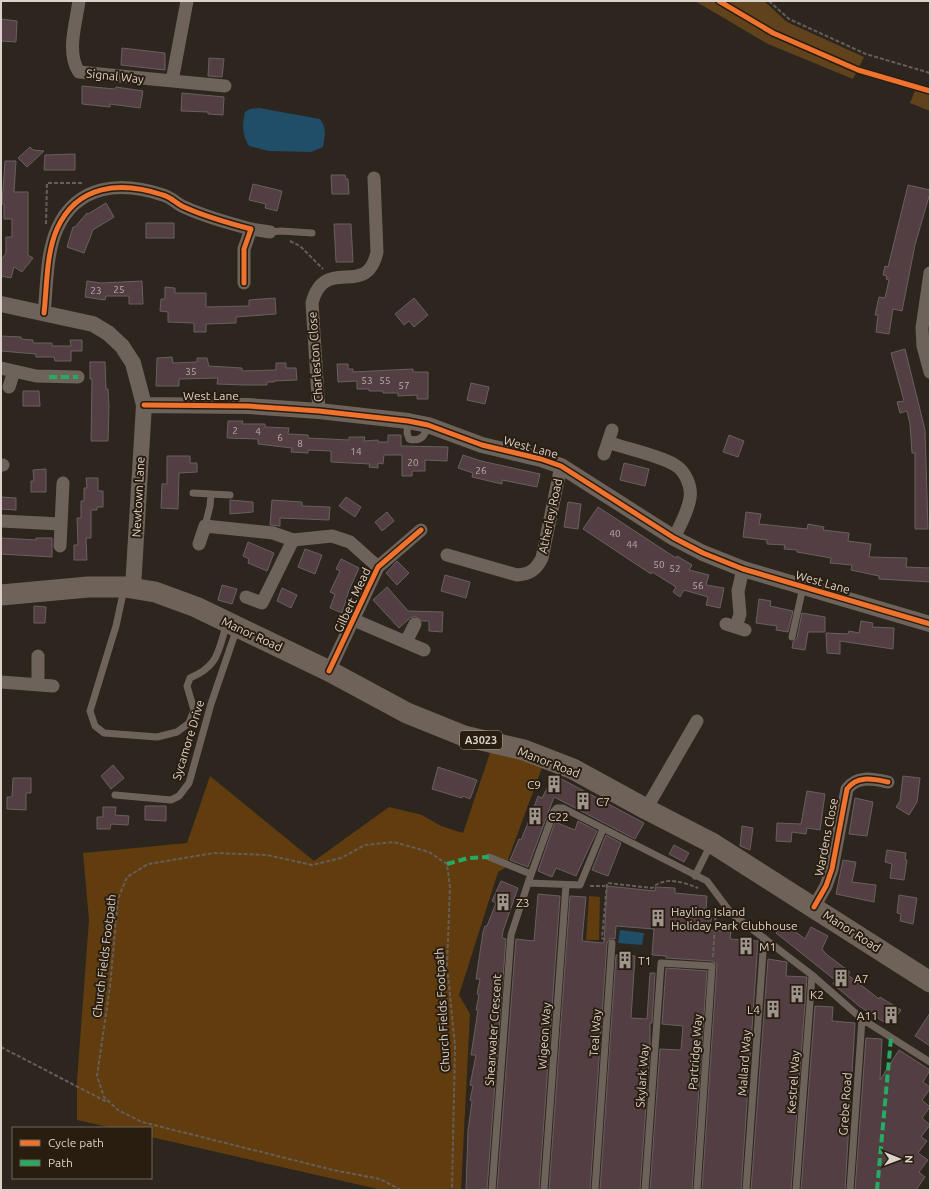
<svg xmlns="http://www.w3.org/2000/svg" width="931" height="1191" font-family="Ubuntu,sans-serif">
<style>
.green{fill:#603c0e}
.forest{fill:#60421d}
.water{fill:#204d68}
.building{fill:#533f43;stroke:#68605e}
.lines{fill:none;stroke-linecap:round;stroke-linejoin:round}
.path{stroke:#665e57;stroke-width:2;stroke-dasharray:4 2;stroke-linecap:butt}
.service{stroke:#6e635b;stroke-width:7}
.minor{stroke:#6e635b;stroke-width:13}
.tertiary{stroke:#6e635b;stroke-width:16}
.primary{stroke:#6f6259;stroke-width:21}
.quiet{stroke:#26ab63;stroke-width:4;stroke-dasharray:8 4;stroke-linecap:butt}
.cycleway-casing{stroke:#291d10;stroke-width:8}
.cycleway{stroke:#ef722f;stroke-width:5}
.labels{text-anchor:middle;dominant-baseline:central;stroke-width:4;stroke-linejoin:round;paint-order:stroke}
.number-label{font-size:10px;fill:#b9aea8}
.shield{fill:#291d10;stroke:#a69c92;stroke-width:1}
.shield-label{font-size:11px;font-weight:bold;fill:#dbd3ca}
.street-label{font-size:12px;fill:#dbd3ca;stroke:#291d10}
.poi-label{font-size:12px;fill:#dbd3ca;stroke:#291d10;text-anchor:start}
</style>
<rect width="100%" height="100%" fill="#2d261f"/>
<!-- green -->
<path class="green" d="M491 750 544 762 505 868 498 872 459 995 470 1014 461 1190H382L151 1137V1128H112L77 1120V1081L89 920 83 853 187 843 210 776 314 861 389 807 422 815 441 826 463 833Z
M589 896 600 897 599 940H586Z"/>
<!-- forest -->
<path class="forest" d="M695 1H764L787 22 864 57 853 79 768 44Z
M915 91 930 95V111L910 103Z"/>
<!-- water -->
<path class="water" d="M259 108 320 119C327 129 325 135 323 147L311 152 269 151 249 146C242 135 242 125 245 112L250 109Z
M620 930 644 933 642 945 618 943Z"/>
<!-- building -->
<path class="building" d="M1 19 17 21 16 42 1 41Z
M122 48 165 53V70L121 65Z
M209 58 224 59 222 77 208 76Z
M82 86 115 89 116 87 143 91 140 108 110 104V107L82 104Z
M182 93 224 97 223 115 208 114V112L181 111Z
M30 147 33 150 44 151 27 167 18 158Z
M75 154V170H44L45 155Z
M5 161H16L14 192H28V255L33 258 22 272 14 267 11 278 1 276V260L6 253V237H12V219H4V204H2Z
M331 175H345L346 179H348L349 194H332Z
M253 184 282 191 277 211 265 208 266 204 249 200Z
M908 185 930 190V193L915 245 902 311 893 309 889 334 876 332 878 315H875L879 297 885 298 889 280 886 279 887 276 883 275 885 266 888 267Z
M106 203 114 217 93 230 84 253 67 247 73 227H75L87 213 88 214Z
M146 223H174V238H146Z
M334 224H351L353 262H336Z
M87 281 101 283 142 281 143 304H129V296H106L105 300 85 297Z
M165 287 175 288V293H206V307L249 306V300L275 298 276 314 236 317V323L206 324V332H194V323L168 322V312L160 311 161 299H165Z
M414 298 428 315 414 327 409 321 404 325 395 314Z
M1 336 21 337V339L33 340V343H52V346H71L70 340H82V351H71V361H55L54 357H36V354L1 351Z
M905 349 925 430 928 529H915V453H912L910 424 907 411 900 413 897 402 904 401 891 353Z
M172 357 173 363 197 362V358H207L209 366 242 368V371L276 370V363H286V368H296L297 380 274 381V382H267V385H245L217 384 218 378 179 379V386H156L157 358Z
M90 362H105L106 389H108L109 407 108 441H91L92 379H90Z
M337 364H348V369H353V372L413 369V372H428V399H417V395L398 396V393H383V391H369V389H357V381L338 382Z
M471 383 489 387 485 404 467 400Z
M23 391H39L40 406H23Z
M228 421H243L242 424H265V427L289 428 288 434 308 435V438L349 440V437H365L364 441 378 440V442H388V435H401V446L448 447 447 461 425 460V471H412V476H402V455H384L383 464 378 463V468L369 467 370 464 331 462V451L308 450V453L291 452 292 448 258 444V439L227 438Z
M729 435 744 441 738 457 723 452Z
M463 455 481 461 540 474 537 487 502 480V484L472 477 473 473 458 468Z
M167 456H190V463H197V472L179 473 178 509 161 508 162 484H167Z
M624 463 649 469 645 486 620 480Z
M46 469V492H31V481H34L33 470Z
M86 478H98V491H103V507H97V510H91V538H86L87 560H74V545H78L77 518H81V501H84V488H87Z
M1 497 16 498V510L1 509Z
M346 497 361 507 355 517 339 506Z
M230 500 253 502V512L230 514Z
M272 500 302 502V506L330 507 329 520 280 518V526L270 525Z
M568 502 581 504 578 529 564 527Z
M598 507 676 558 677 556 692 565 689 570 709 575 706 585 724 588 720 608 706 605 708 597 684 590 680 597 673 592 676 587 652 572 651 574 583 529Z
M387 512 394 521 382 531 375 522Z
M746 512 761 514 759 524 807 529 808 524 824 527 823 530 849 533 848 541 871 544 869 557 907 558 906 567 930 568V582L879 579V576L851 570 852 565 830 563 831 558 797 552V550L784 549 785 545 767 544V540L743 537Z
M1 538 36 540V538H52V557L1 554Z
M248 542 274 553 267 571 248 563 249 559 243 556Z
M305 549 322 555 315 574 298 567Z
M341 559 359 568 349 590 342 613 330 608 335 594 330 592 340 571 336 569Z
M397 561 409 573 397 585 386 573Z
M445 575 470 582 466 598 441 591Z
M222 585 237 589 232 604 218 600Z
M387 587 408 611 443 612 442 632 429 631V621H422L415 616 410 618 399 628 373 600Z
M282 588 297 595 291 608 277 601Z
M759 599 771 601 770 606 793 611 788 632 776 630 777 626 756 623Z
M34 606 46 607 45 623H34Z
M802 613 825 617V632H808L805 650 792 648 793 642 797 638Z
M861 621 873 623 872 627 894 628 893 649 840 641V654L827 653 826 633 848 634 849 631 859 633Z
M113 765 124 778 111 789 101 776Z
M438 767 477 780 470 799 463 796 462 798 432 789Z
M554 775 644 823 635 839 554 797 528 867 510 860 519 839 521 840 530 818 538 796 542 798Z
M903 776 920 778 917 802 909 815 896 807 900 801Z
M13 778H31V793H26V810L7 809V797H12Z
M807 791 825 794 820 830 807 828 806 834 792 832 791 842 776 841 777 823 801 824Z
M855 798 873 802 867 836 849 834Z
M145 806H166V821L145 820Z
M103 807H116L115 815 129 816 128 825 111 824 110 829H97V817H103Z
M578 821 597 831 576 876 556 868 552 877 538 871 555 822 575 830Z
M742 826 753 828 750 850 740 846Z
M606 835 621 843 608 876 592 870Z
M674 845 689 853 684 862 669 854Z
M887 850 906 853 905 860H907L904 880 890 878 892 864 885 862Z
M843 860 856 862 852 882 876 885 874 902 836 894Z
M501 881 518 888 503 931 502 938 506 939 487 1189 466 1190 468 1131 472 1101 470 1100 473 1086 470 1085 476 1055H471L478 1010H476L479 995 477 994 480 979H476L483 932 485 926H487L496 903 492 901Z
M607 886 655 891V887L675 888V893L707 896 706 910 712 911 710 930 731 932 730 939 758 941 741 1190H702L717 964 712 961 666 958V956L652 955 654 929 616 926 615 939 610 938 607 943 590 1190H549L570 896 586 897 582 941 604 943Z
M538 894 560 896 539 1190H497L516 939 534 941Z
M899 895 917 898 913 924 900 921 901 914 897 913Z
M784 923 805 939 811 927 828 936 822 949 826 954 850 972 848 975 879 999 880 997 901 1010 891 1024H887L859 1006 833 984 835 980 776 933Z
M616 955 635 956 631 1018 647 1019 650 973H655L652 1023H650V1048L640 1190H600Z
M768 959 787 962 786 976 807 977 791 1190H751Z
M666 968 707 971 692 1190H650L660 1049 681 1050 683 1026 662 1024Z
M815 1006 833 1007 832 1021 855 1023 845 1190H801Z
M930 1013V1046L915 1036Z
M866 1038 882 1039 880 1080 899 1050 930 1070 923 1082 930 1087V1089L922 1100 930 1107 922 1118 930 1125 921 1137 927 1141 918 1153 928 1160 919 1172 925 1177 916 1190H855Z"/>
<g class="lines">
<!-- path -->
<path class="path" d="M769 1 789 19 866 54 930 73
M46 224 47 183H84
M290 241 300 246 323 269
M590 886H605
M605 940 602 938 607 883 652 888C665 876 683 882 698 888
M713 957 716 908
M1 1047 107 1102
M401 1190 380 1179 333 1170 142 1122 118 1110 104 1097 97 1076 110 986 118 899 127 877 148 864 214 853 267 855 312 865 341 858 365 845 394 842 429 852 447 864 450 887 447 965 455 1046 452 1190"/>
<!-- service -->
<path class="service" d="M270 232 281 231 312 233
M408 421 407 433 409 439C421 442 425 436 428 425
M193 493 211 494
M205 526 210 506 211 494 230 495
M124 589 116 626 90 711 95 726 104 733 157 737 177 732 189 723 194 710 187 686 190 678C219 666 218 651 227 623
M792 637 803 587
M115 795 171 800 179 796 189 783 211 704 237 628
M489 857 531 874
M695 876 711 844
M528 883 580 885 603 829
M492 1190 511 935 528 883 554 811 557 808H563L707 881 731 913 812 975 862 1019 930 1062
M544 1190 566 885
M595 1190 612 943
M645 1190 661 963 712 966 697 1190
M746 1190 764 938
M796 1190 812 975
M850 1190 862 1019"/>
<!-- minor -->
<path class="minor" d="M79 1C76 23 66 53 79 72L225 86
M172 81 187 1
M251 229 270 232
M930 273 922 328 923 346 930 372
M44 313C47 287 46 254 57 229 77 184 121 181 163 195 171 197 177 204 184 207 206 217 228 223 251 229L244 249V283
M1 368 36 376 78 377
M9 387 14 371
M319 411 312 303C324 254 367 300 377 252L374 178
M608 442C627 449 658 455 675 465 685 471 692 486 690 498 688 512 680 525 674 538
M604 454 612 430
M1 465H3
M1 521 61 524
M199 544 205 526 273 533 293 540 332 536 350 542 378 567
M60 546 63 483
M447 555 517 575C530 574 536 570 542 558L561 466
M246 597 262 603 293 540
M354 620 424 650
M726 624 745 630
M736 627 740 614 738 591 743 569
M406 642 415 624
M329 671 378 567 421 530
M1 682 53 686
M38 684V656
M646 809 697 721
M814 907 826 886 832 869 847 789C857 775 873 779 888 782"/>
<!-- tertiary -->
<path class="tertiary" d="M1 304 93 324 108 333 122 346 133 363 144 405 133 588
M144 405 248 406 319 411 408 421 428 425 482 445 541 459 561 466 674 538 703 553 743 569 930 624"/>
<!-- primary -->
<path class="primary" d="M1 595 88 587H125L155 592 196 607 329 671 407 713 464 736 524 750 573 769 646 809 712 843 930 982"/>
<!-- quiet -->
<path class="quiet" d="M49 377H78
M447 864 468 858 489 857
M877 1190 891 1038"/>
<!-- cycleway casing -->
<g class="cycleway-casing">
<path id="cycleway" d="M719 1 773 33 858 70 930 91
M44 313C47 287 46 254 57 229 77 184 121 181 163 195 171 197 177 204 184 207 206 217 228 223 251 229L244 249V283
M144 405 248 406 319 411 408 421 428 425 482 445 541 459 561 466 674 538 703 553 743 569 930 624
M329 671 378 567 421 530
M814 907 826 886 832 869 847 789C857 775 873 779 888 782"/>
</g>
<!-- cycleway -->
<use href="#cycleway" class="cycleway"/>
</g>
<!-- icons -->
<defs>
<g id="building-bare" transform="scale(1.38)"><path d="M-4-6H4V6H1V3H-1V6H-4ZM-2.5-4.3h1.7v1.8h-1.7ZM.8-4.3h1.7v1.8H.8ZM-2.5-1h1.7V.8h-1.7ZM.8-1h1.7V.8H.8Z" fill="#9e968e" stroke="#291d10" stroke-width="2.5" paint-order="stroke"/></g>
</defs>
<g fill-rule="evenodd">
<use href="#building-bare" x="554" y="784"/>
<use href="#building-bare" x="583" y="801"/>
<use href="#building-bare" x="535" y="816"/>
<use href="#building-bare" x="503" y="902"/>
<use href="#building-bare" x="658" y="918"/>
<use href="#building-bare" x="746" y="946"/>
<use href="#building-bare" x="625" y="960"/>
<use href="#building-bare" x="841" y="978"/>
<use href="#building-bare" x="797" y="994"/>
<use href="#building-bare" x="773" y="1009"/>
<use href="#building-bare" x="891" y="1015"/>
</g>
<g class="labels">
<!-- number labels -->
<g class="number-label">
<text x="119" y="289">25</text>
<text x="96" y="290">23</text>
<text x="191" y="371">35</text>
<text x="367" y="380">53</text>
<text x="385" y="380">55</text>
<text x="404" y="385">57</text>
<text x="235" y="430">2</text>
<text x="258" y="431">4</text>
<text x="280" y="437">6</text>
<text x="300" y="443">8</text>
<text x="356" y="451">14</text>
<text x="413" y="462">20</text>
<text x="481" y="470">26</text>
<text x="615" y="533">40</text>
<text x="632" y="544">44</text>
<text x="659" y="564">50</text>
<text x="675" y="568">52</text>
<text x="698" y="585">56</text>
</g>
<!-- shield labels -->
<rect class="shield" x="460" y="731" width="42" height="18" rx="3"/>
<g class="shield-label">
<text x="481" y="740">A3023</text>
</g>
<!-- street labels -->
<g class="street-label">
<text transform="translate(115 76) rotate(6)">Signal Way</text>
<text transform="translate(315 357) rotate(-94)">Charleston Close</text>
<text x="211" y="395">West Lane</text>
<text transform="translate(531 447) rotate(15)">West Lane</text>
<text transform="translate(138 497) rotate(-87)">Newtown Lane</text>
<text transform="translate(550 516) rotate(-78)">Atherley Road</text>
<text transform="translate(823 582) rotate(16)">West Lane</text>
<text transform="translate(352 600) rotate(-65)">Gilbert Mead</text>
<text transform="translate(252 634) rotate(25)">Manor Road</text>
<text transform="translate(188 740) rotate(-73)">Sycamore Drive</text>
<text transform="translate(549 762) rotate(21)">Manor Road</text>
<text transform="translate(826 837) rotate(-79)">Wardens Close</text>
<text transform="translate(852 931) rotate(33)">Manor Road</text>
<text transform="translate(104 956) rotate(-83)">Church Fields Footpath</text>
<text transform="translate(442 1010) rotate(-93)">Church Fields Footpath</text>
<text transform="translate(493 1030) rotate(-86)">Shearwater Crescent</text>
<text transform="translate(595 1033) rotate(-86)">Teal Way</text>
<text transform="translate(544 1036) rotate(-86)">Wigeon Way</text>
<text transform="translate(695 1052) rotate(-86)">Partridge Way</text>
<text transform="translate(744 1063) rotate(-86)">Mallard Way</text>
<text transform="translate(642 1076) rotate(-86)">Skylark Way</text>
<text transform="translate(793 1082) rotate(-86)">Kestrel Way</text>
<text transform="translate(845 1104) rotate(-86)">Grebe Road</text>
</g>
<!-- poi labels -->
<g class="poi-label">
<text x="541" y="784" text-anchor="end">C9</text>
<text x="596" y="801">C7</text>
<text x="548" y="816">C22</text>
<text x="516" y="902">Z3</text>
<text x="671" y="911">Hayling Island<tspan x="671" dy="14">Holiday Park Clubhouse</tspan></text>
<text x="759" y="946">M1</text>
<text x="638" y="960">T1</text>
<text x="854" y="978">A7</text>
<text x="810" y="994">K2</text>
<text x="760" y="1009" text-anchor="end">L4</text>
<text x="878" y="1015" text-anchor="end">A11</text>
</g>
</g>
<!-- border -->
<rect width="931" height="1191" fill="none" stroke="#dbd3ca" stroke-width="4"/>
<!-- legend -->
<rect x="12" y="1127" width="140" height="52" fill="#291d10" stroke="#70665a"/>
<rect x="20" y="1140" width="20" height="6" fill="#ef722f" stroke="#70665a"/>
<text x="48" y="1147" font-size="12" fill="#dbd3ca">Cycle path</text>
<rect x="20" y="1160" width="20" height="6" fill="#26ab63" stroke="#70665a"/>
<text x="48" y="1167" font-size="12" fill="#dbd3ca">Path</text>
<!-- north arrow -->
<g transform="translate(899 1159) rotate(91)" stroke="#291d10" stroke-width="3" paint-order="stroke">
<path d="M0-3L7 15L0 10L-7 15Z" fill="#dbd3ca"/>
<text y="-6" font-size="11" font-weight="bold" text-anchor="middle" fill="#dbd3ca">N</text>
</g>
</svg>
